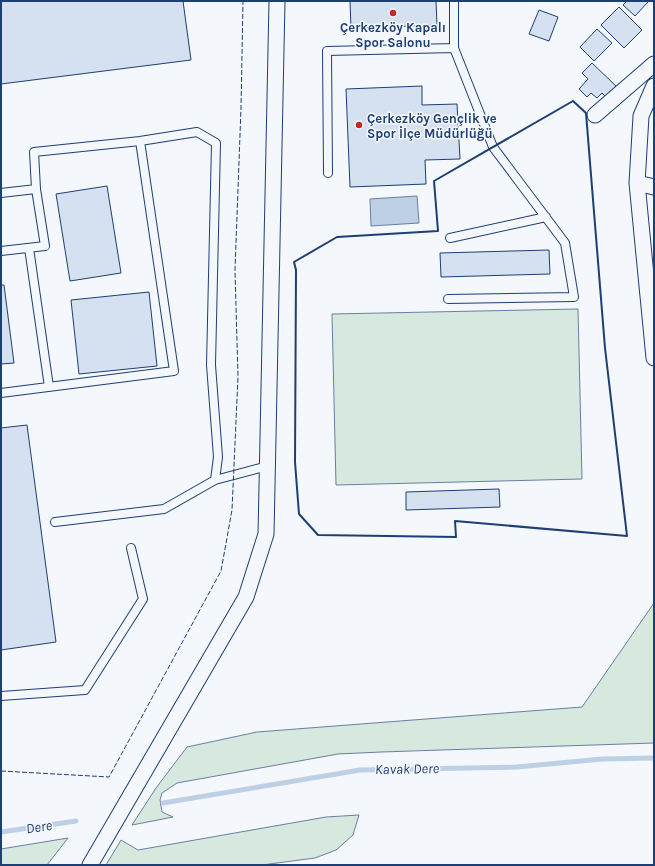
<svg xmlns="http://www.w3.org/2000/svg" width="655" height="866" font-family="Karla,sans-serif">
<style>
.green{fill:#d7e8df;stroke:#687fa3}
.water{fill:#bed0e5;stroke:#687fa3}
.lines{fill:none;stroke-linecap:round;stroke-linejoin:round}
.stream{stroke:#bed0e5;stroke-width:5}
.building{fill:#d5e0f0;stroke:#1d3f73}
.service-casing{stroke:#1d3f73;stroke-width:10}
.minor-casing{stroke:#1d3f73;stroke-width:17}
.service{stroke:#f4f7fb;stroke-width:8}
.minor{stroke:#f4f7fb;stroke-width:15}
.fence{stroke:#1d3f73;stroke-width:1;stroke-dasharray:5 2;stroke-linecap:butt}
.wall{stroke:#1d3f73;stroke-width:2}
.poi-dot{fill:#c62828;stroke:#f4f7fb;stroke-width:1.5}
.labels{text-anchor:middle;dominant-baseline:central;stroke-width:3;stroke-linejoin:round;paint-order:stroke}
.poi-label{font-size:13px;font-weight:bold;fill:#1d3f73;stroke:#f4f7fb}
.water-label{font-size:14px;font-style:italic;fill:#1d3f73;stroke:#f4f7fb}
</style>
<rect width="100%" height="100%" fill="#f4f7fb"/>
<!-- green -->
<path class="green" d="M578 309 582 479 336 485 332 314Z
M654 603V743L381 752 338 754 177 783 162 793 160 800 162 812 173 817 132 825 156 788 187 747 257 732 582 707Z
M359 815 353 835 336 850 315 858 262 865H106L121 840 138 850 326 817Z
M68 838 47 865H1V849Z"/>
<!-- water -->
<path class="water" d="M417 196 419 223 371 226 370 199Z"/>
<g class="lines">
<!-- stream -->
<path class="stream" d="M163 803 360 770 517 767 602 759 654 758
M1 832 76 821"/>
</g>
<!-- building -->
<path class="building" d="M1 1H183L191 60 1 84Z
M350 1H436L437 25 351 28Z
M627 1H649L635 16 623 5Z
M619 7 642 30 624 48 601 25Z
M539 10 558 17 549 41 529 34Z
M597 29 612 43 594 61 580 47Z
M592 63 616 86 606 97 602 93 597 98 591 93 587 97 579 89 588 79 582 73Z
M422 86V105L457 104 460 159 425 160 426 184 350 187 346 89Z
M107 186 121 273 70 281 56 194Z
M549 250 550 274 441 277 440 253Z
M1 285H4L14 363 1 364Z
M149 292 157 366 79 374 71 300Z
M27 425 56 642 1 650V428Z
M499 489 500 507 406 510V492Z"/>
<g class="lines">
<!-- service casing -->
<g class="service-casing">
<path id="service" d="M328 173 327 51 454 48V1
M36 189 34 152 140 141 197 132 216 143 211 365 218 457 215 480 164 509 55 522
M1 193 36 189 45 246 1 251
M450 238 546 217
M29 248 49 387
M448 299 574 297 565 243 493 147 454 48
M1 393 174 371 140 141
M215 480 268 466
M1 696 85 690 143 599 131 548"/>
</g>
<!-- minor casing -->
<g class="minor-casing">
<path id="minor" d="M654 86 641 116 637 183 654 187
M595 115 654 64
M637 183 654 358
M90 865 246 597 266 534 277 1"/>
</g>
<!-- service -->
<use href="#service" class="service"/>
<!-- minor -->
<use href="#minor" class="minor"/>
<!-- fence -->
<path class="fence" d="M1 771 109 777 221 571 232 510 238 377 235 270 241 108 243 1"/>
<!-- wall -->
<path class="wall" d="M573 101 586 113 605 348 627 536 455 521 456 537 318 535 299 514 295 462 296 270 294 262 337 237 438 231 434 181Z"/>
</g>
<!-- markers -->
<g class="poi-dot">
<circle cx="393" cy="13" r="4"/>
<circle cx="359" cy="125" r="4"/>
</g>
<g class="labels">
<!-- poi labels -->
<g class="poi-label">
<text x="393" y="27">Çerkezköy Kapalı<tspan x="393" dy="15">Spor Salonu</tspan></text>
<text x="367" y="118" text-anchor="start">Çerkezköy Gençlik ve<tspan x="367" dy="15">Spor İlçe Müdürlüğü</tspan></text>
</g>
<!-- water labels -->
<g class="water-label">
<text transform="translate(407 769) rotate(-1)">Kavak Dere</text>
<text transform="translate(39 827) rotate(-9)">Dere</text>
</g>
</g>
<!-- border -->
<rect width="655" height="866" fill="none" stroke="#1d3f73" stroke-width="4"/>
</svg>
